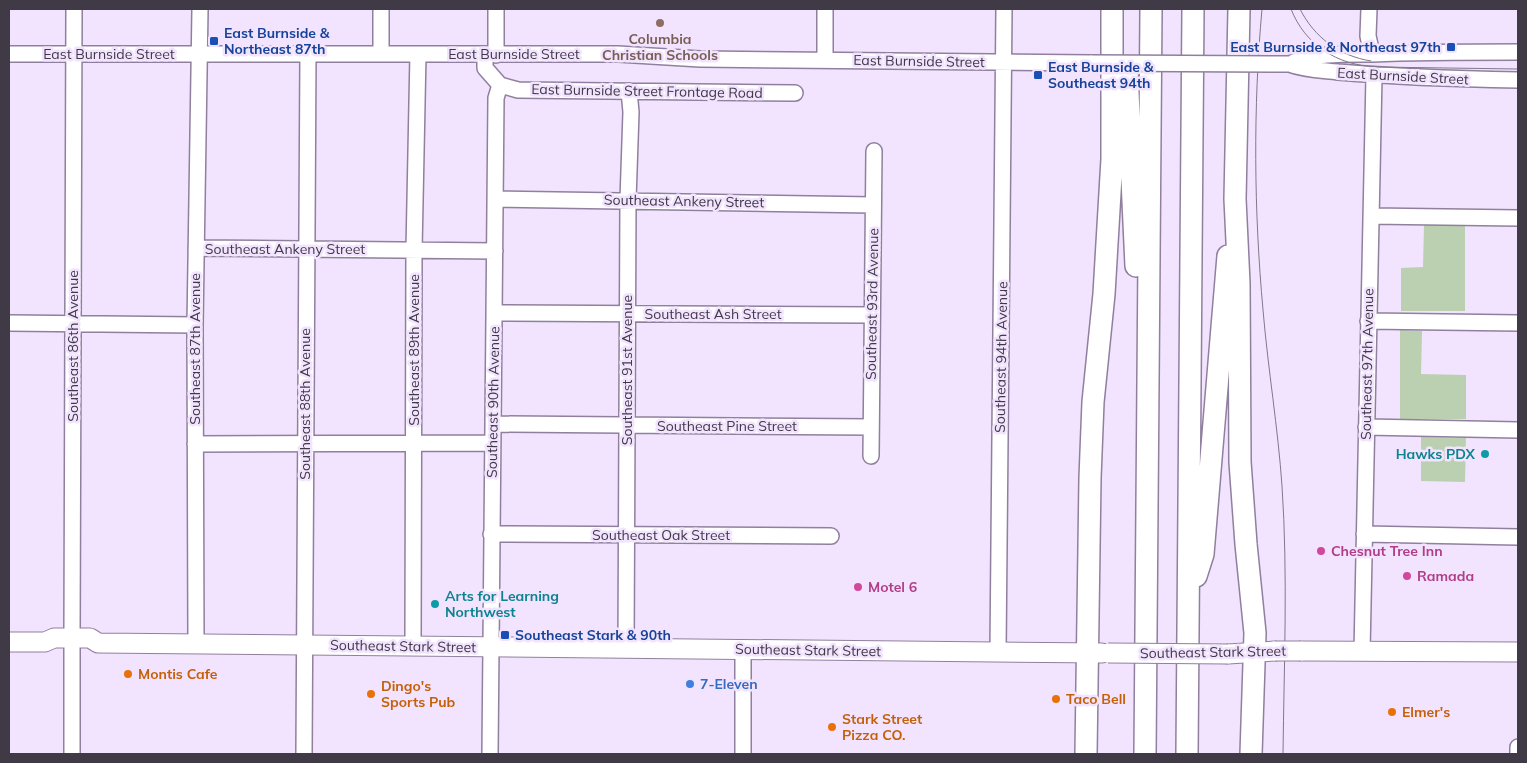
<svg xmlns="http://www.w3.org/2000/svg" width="1527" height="763" font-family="Mulish,sans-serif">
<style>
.green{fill:#bbd0b0}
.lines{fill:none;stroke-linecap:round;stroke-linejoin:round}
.minor-casing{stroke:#907f9e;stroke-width:18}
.major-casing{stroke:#907f9e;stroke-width:21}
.highway-casing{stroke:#907f9e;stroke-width:24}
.minor{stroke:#fff;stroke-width:15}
.major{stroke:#fff;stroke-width:19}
.highway{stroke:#fff;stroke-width:21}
.tram{stroke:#81788a;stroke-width:1}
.minor-bridge-casing{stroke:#907f9e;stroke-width:18;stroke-linecap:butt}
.major-bridge-casing{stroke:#907f9e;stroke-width:21;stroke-linecap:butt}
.minor-bridge{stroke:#fff;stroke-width:15}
.major-bridge{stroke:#fff;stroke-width:19}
.education-dot{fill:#8d6e63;stroke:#f2e4ff;stroke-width:2}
.transit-dot{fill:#1a4fb4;stroke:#f2e4ff;stroke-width:2}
.culture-dot{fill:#0f9aa8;stroke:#f2e4ff;stroke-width:2}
.hotel-dot{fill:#d1479c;stroke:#f2e4ff;stroke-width:2}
.food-dot{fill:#e8710a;stroke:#f2e4ff;stroke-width:2}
.shop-dot{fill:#3f7fe0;stroke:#f2e4ff;stroke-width:2}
.labels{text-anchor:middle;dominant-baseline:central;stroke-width:5;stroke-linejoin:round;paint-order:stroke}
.transit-label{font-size:14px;font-weight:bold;fill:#164399;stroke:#f2e4ff;text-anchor:start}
.education-label{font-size:14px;font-weight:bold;fill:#785e54;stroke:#f2e4ff}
.street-label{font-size:14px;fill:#403946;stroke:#f2e4ff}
.culture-label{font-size:14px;font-weight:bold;fill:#0d838f;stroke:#f2e4ff;text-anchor:end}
.hotel-label{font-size:14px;font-weight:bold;fill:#b23c85;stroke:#f2e4ff;text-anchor:start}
.food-label{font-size:14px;font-weight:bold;fill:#c56008;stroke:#f2e4ff;text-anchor:start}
.shop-label{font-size:14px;font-weight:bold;fill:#366cbe;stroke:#f2e4ff;text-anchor:start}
</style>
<rect width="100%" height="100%" fill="#f2e4ff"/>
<!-- green -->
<path class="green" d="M1424 224H1465V311H1401V268L1423 267Z
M1400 330 1422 331 1421 374 1466 375V419H1400Z
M1421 437 1466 438 1465 482 1421 481Z"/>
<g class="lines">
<!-- minor casing -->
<g class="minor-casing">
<path id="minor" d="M381 9V54
M496 9V55
M1369 9 1368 36 1372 54
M9 54H618L700 59 1092 63
M485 55V68L500 85
M825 60V9
M1289 64C1306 70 1320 70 1338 72 1398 77 1458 79 1518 80
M1289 64C1313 53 1346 54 1372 54 1421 52 1469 52 1518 52
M500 85 518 90 795 93
M495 199 873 205
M1371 216 1518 218
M196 248 495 251
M494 313 872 315
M1368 321 1518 323
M9 323 195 325
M493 424 871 427
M1366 427 1518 430
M195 444 492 443
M871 456 874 151
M491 534 831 536
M1364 534 1518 537
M72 638 74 9
M196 644 195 325 200 9
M413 646 414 250 418 54
M626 648 628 200 631 112 629 91
M998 652 1004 9
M1362 652 1374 76
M72 754V647
M304 754 308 53
M490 754 496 98 500 85
M743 754V649
M1518 754V747"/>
</g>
<!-- major casing -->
<g class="major-casing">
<path id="major" d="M9 642H45L54 638H90L98 643 1102 653
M1301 651 1518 652
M1228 654 1275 651"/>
</g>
<!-- highway casing -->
<g class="highway-casing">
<path id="highway" d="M1239 9 1235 199 1239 283 1240 462 1246 544 1255 633 1251 754
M1127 71 1136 266
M1196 576 1203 554 1228 256
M1086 754 1090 478 1093 402 1104 294 1112 159V9
M1145 754 1151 9
M1187 754 1193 9"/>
</g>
<!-- minor -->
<use href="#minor" class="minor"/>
<!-- major -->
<use href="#major" class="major"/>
<!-- highway -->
<use href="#highway" class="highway"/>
<!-- tram -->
<path class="tram" d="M1262 9C1253 108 1254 211 1263 310 1268 369 1278 428 1282 486 1288 575 1284 665 1283 754
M1291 9C1305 45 1337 65 1376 67L1518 69
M1300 9C1314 37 1339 56 1371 61"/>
<!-- minor-bridge casing -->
<g class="minor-bridge-casing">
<path id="minor-bridge" d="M1092 63 1289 64"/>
</g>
<!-- major-bridge casing -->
<g class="major-bridge-casing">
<path id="major-bridge" d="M1275 651H1301
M1108 653 1228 654"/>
</g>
<!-- minor-bridge -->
<use href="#minor-bridge" class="minor-bridge"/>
<!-- major-bridge -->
<use href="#major-bridge" class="major-bridge"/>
</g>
<!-- markers -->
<circle class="education-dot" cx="660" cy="23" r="5"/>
<g class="transit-dot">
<rect x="209" y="36" width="10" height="10" rx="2.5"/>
<rect x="1446" y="42" width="10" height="10" rx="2.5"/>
<rect x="1033" y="70" width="10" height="10" rx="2.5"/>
<rect x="500" y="630" width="10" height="10" rx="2.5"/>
</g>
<g class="culture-dot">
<circle cx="1485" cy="454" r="5"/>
<circle cx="435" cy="604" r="5"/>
</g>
<g class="hotel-dot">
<circle cx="1321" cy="551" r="5"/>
<circle cx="1407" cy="576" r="5"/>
<circle cx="858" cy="587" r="5"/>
</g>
<g class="food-dot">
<circle cx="128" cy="674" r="5"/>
<circle cx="371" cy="694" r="5"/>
<circle cx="1056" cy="699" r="5"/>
<circle cx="1392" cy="712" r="5"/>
<circle cx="832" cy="727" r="5"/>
</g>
<circle class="shop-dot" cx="690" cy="684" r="5"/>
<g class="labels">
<!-- transit labels -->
<g class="transit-label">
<text x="224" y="33">East Burnside &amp;<tspan x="224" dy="16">Northeast 87th</tspan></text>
<text x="1441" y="47" text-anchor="end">East Burnside &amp; Northeast 97th</text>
<text x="1048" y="67">East Burnside &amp;<tspan x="1048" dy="16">Southeast 94th</tspan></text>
<text x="515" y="635">Southeast Stark &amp; 90th</text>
</g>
<!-- education labels -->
<g class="education-label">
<text x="660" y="39">Columbia<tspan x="660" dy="16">Christian Schools</tspan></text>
</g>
<!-- street labels -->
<g class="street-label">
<text x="109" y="54">East Burnside Street</text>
<text x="514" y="54">East Burnside Street</text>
<text transform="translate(919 61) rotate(1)">East Burnside Street</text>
<text transform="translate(1403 76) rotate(3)">East Burnside Street</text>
<text transform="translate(647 91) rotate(1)">East Burnside Street Frontage Road</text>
<text transform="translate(684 201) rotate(1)">Southeast Ankeny Street</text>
<text x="285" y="249">Southeast Ankeny Street</text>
<text transform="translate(872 304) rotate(-89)">Southeast 93rd Avenue</text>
<text x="713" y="314">Southeast Ash Street</text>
<text transform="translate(73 346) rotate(-90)">Southeast 86th Avenue</text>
<text transform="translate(195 349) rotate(-90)">Southeast 87th Avenue</text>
<text transform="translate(414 350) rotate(-90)">Southeast 89th Avenue</text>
<text transform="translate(1001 357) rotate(-89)">Southeast 94th Avenue</text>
<text transform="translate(1367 364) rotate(-89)">Southeast 97th Avenue</text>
<text transform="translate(627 370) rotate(-90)">Southeast 91st Avenue</text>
<text transform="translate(493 402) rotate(-89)">Southeast 90th Avenue</text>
<text transform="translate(305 404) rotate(-90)">Southeast 88th Avenue</text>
<text x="727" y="426">Southeast Pine Street</text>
<text x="661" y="535">Southeast Oak Street</text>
<text transform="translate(403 646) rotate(1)">Southeast Stark Street</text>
<text transform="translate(808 650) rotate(1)">Southeast Stark Street</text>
<text transform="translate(1213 652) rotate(-1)">Southeast Stark Street</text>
</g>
<!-- culture labels -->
<g class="culture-label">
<text x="1475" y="454">Hawks PDX</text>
<text x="445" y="596" text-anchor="start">Arts for Learning<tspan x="445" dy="16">Northwest</tspan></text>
</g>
<!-- hotel labels -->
<g class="hotel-label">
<text x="1331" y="551">Chesnut Tree Inn</text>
<text x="1417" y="576">Ramada</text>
<text x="868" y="587">Motel 6</text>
</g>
<!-- food labels -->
<g class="food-label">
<text x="138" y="674">Montis Cafe</text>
<text x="381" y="686">Dingo's<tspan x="381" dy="16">Sports Pub</tspan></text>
<text x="1066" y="699">Taco Bell</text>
<text x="1402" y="712">Elmer's</text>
<text x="842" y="719">Stark Street<tspan x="842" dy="16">Pizza CO.</tspan></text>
</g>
<!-- shop labels -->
<g class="shop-label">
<text x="700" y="684">7-Eleven</text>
</g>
</g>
<!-- border -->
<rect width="1527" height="763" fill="none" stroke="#403946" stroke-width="20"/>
</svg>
